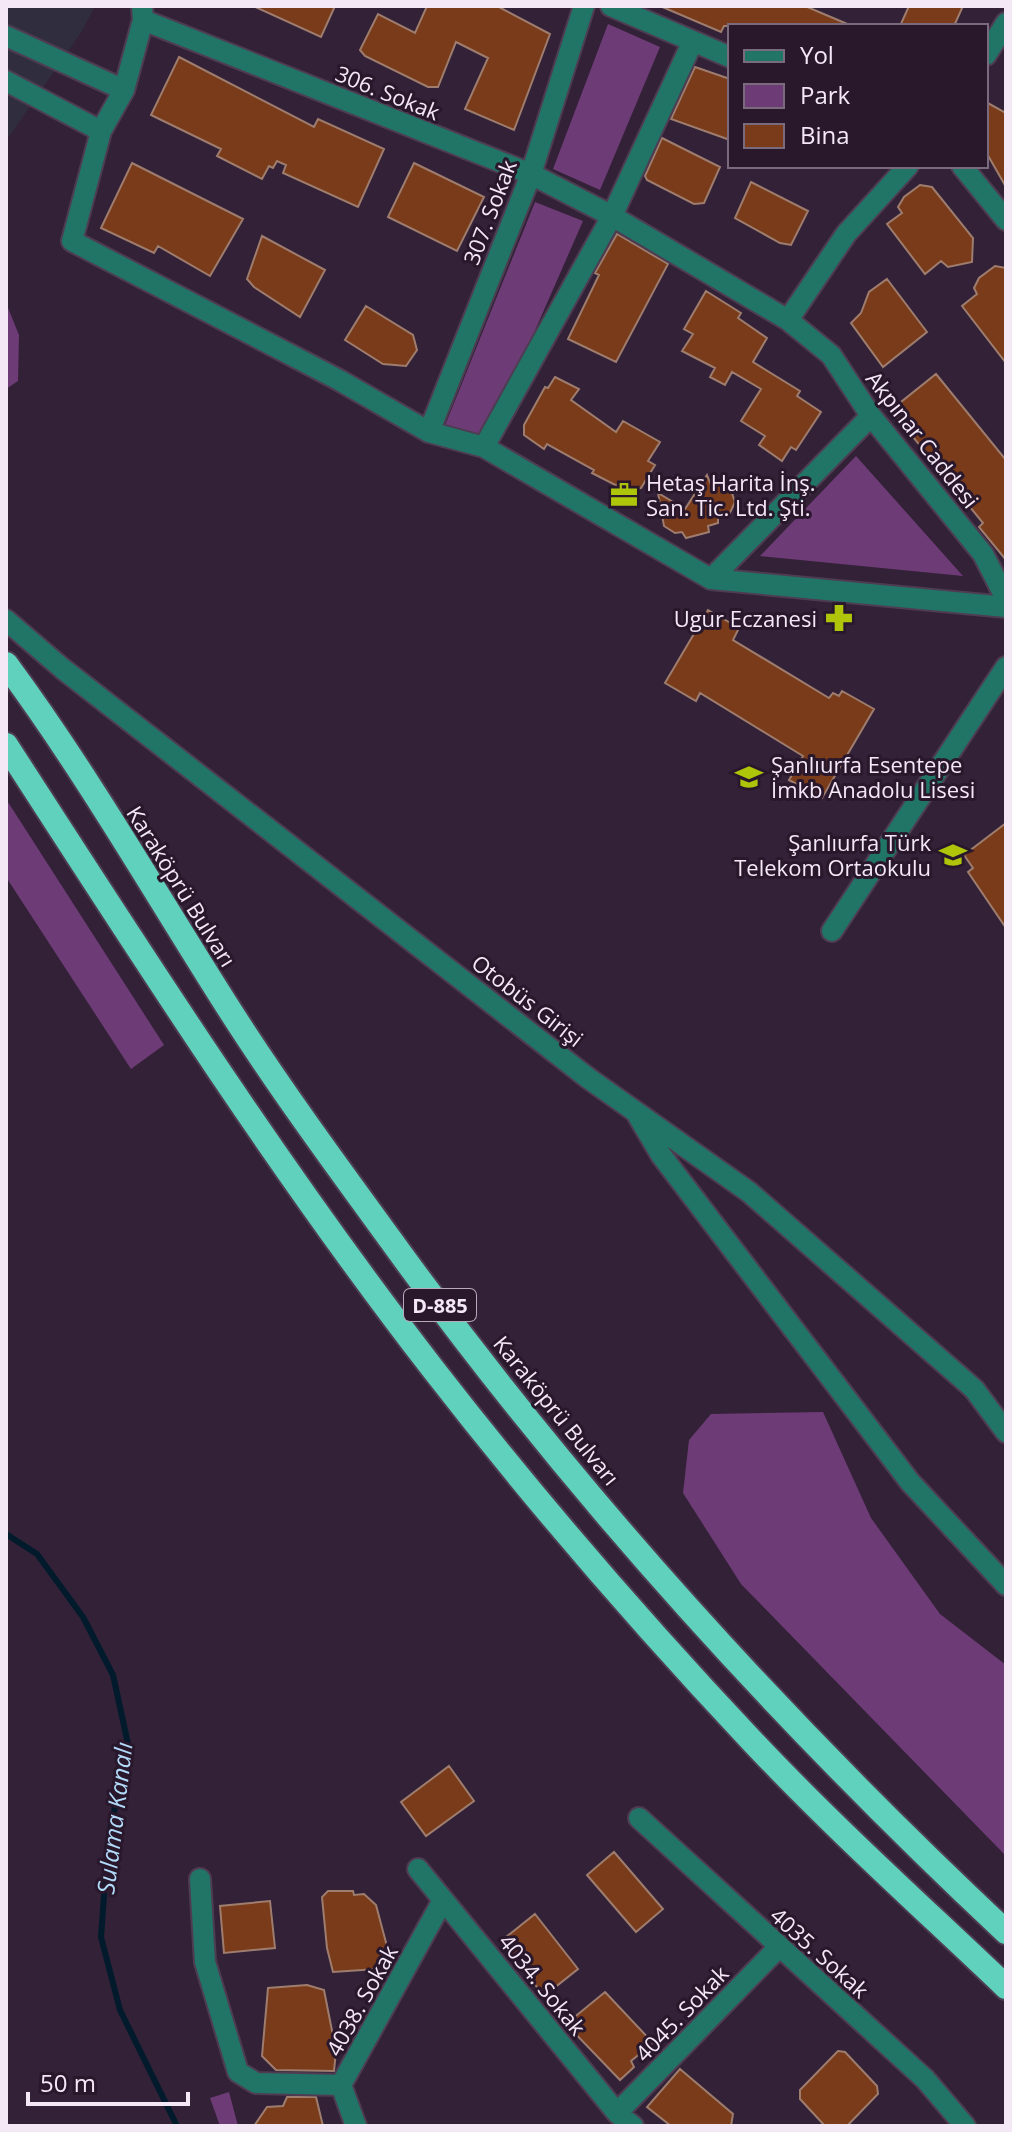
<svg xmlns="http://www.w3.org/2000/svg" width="1012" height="2132" font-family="'Open Sans',sans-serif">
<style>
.medical{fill:#302e3e}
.green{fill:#6d3b76}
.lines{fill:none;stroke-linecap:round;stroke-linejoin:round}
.stream{stroke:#011b2d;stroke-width:6}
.building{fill:#793b1a;stroke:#9e7d6e;stroke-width:2}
.minor-casing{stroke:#4e3d52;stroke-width:24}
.highway-casing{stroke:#4e3d52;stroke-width:28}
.minor{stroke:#217567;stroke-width:20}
.highway{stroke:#5fd1bc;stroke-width:24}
.labels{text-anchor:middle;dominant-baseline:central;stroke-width:6;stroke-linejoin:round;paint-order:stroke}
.shield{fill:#29172c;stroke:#b7a9b9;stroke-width:2}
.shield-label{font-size:20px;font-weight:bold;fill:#f4e7f6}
.street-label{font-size:22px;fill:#f4e7f6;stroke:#29172c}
.poi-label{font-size:22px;fill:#f4e7f6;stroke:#29172c;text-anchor:start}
.water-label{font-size:24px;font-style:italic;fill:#b2dbf9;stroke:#29172c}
</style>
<rect width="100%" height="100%" fill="#332137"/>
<!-- medical -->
<path class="medical" d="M6 6H95L82 31 8 138Z"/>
<!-- green -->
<path class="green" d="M608 24 660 47 600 190 553 169Z
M535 202 583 221 484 447 444 428Z
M6 303 19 335 18 381 6 389Z
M856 456 963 576 760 556Z
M6 799 164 1045 131 1069 6 877Z
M823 1412 871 1518 940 1614 1006 1665V1856L741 1584 683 1493 689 1440 711 1414Z
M229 2092 238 2126H220L210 2098Z"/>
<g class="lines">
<!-- stream -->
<path class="stream" d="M6 1534 37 1554 83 1617 113 1675 128 1744 108 1841 101 1937 120 2010 177 2126"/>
</g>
<!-- building -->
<path class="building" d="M253 6H335L321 37Z
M427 6H497L550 34 514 130 465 109 488 58 456 42 438 87H428L365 56 360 50 378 14 415 33Z
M660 6H805L852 26H724L721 32Z
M909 6H963L954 26H900Z
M179 57 314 127 318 119 384 149 358 207 283 173 286 165 277 161 273 168 269 166 262 179 217 156 221 149 151 115Z
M695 67 730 79V140L671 119Z
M986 102 1006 113V187L986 152Z
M662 138 720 167 704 203 694 204 647 180 645 176Z
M132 163 243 219 210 276 158 246 154 253 101 228Z
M414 163 484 197 457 251 388 217Z
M751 182 808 211 791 245 780 243 735 218Z
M920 185 932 187 973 238 972 262 948 267 941 261 925 274 887 224 902 213 898 207 904 197Z
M617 234 668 264 616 362 568 339 599 275 595 273Z
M262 236 325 270 300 317 254 287 247 279Z
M995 266 1006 268V363L962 306 977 294 974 288 979 278Z
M887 279 927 332 883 367 851 323 861 313 869 292Z
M706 291 741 313 738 318 767 338 753 362 800 391 797 396 821 412 796 450 791 447 782 461 759 445 765 436 741 421 761 389 732 372 725 385 710 377 715 368 682 351 693 334 684 329Z
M366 306 413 335 417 350 406 366 383 364 345 340Z
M936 374 1006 460V560L979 527 983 523 891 410Z
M555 377 579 389 571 400 616 432 623 421 660 442 648 461 655 465 641 488 625 490 592 473 594 470 547 444 544 449 524 435V425L545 387 548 388Z
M707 475 711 485 727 479 735 502 729 515 718 518V523L708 526 709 532 686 538 682 532 675 533 664 526 658 493 685 509Z
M708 610 739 628 733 640 829 698 833 693 839 696 842 691 874 709 822 798 789 780 803 756 700 693 696 701 665 683Z
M1006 823V928L968 872 973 868 964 855Z
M449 1766 474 1801 426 1836 401 1802Z
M614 1852 663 1909 636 1932 587 1875Z
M328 1891H353L354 1895 364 1894 376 1905 388 1950 377 1969 333 1972 327 1948 322 1897Z
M270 1901 275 1948 224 1953 220 1906Z
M535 1914 578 1969 544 1996 501 1941Z
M307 1985 324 1990 336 2051 334 2071 276 2070 262 2056 268 1988Z
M605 1992 653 2043 631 2061 634 2067 620 2080 566 2024Z
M838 2051 845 2052 877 2086 878 2094 847 2126H825L800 2099V2090Z
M680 2069 733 2114 731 2126H671L647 2107Z
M287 2097H316L323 2126H254L267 2107 283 2106Z"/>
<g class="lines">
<!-- minor casing -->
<g class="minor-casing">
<path id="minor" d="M142 6 143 20 124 90 101 131 72 241 339 380 429 432 484 447 711 579 1006 607
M611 6 730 57
M143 20 531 174 612 216 788 320 831 355 871 416 983 554 1006 599
M6 36 124 90
M986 55 1006 23
M6 81 101 131
M962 166 1006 220
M788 320 846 234 908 166
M429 432 531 174 584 6
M484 447 612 216 692 43
M711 579 871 416
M6 620 63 669 588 1078 749 1192 974 1389 1006 1432
M832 931 1006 667
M638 1116 661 1155 910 1482 1006 1585
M639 1818 925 2079 965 2126
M418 1869 617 2113 633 2126
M200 1879 205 1962 238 2072 256 2083 341 2085
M617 2113 779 1947
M356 2126 341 2085 443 1900"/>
</g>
<!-- highway casing -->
<g class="highway-casing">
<path id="highway" d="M6 664C88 775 157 896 231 1012 281 1090 336 1165 390 1239 571 1490 781 1721 1006 1932
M6 745C143 957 278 1169 433 1369 533 1498 640 1622 752 1741 833 1827 921 1906 1006 1987"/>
</g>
<!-- minor -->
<use href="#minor" class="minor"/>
<!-- highway -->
<use href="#highway" class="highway"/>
</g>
<!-- icons -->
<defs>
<g id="office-bare" transform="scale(2.16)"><path d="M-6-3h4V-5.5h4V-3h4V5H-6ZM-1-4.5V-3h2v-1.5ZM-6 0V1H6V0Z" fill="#aec509" stroke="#29172c" stroke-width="2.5" paint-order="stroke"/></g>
<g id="pharmacy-bare" transform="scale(2.16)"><path d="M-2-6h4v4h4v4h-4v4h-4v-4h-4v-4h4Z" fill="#aec509" stroke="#29172c" stroke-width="2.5" paint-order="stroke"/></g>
<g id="school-bare" transform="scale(2.16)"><path d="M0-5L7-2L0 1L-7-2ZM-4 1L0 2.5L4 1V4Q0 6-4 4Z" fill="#aec509" stroke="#29172c" stroke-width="2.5" paint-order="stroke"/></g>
</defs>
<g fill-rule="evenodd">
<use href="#office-bare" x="624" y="495"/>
<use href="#pharmacy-bare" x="839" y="618"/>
<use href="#school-bare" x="749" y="777"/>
<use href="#school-bare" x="953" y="855"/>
</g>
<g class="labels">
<!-- shield labels -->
<rect class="shield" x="404" y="1289" width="72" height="32" rx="6"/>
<g class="shield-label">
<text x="440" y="1305">D-885</text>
</g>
<!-- street labels -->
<g class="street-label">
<text transform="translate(388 92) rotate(22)">306. Sokak</text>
<text transform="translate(489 212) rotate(-69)">307. Sokak</text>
<text transform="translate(923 439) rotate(52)">Akpınar Caddesi</text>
<text transform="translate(182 886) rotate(58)">Karaköprü Bulvarı</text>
<text transform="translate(528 1000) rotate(38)">Otobüs Girişi</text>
<text transform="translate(557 1410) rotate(51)">Karaköprü Bulvarı</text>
<text transform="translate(820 1952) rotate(42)">4035. Sokak</text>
<text transform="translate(543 1984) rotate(51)">4034. Sokak</text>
<text transform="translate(361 2000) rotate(-61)">4038. Sokak</text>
<text transform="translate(681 2013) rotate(-46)">4045. Sokak</text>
</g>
<!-- poi labels -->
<g class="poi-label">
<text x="646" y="482">Hetaş Harita İnş.<tspan x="646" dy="25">San. Tic. Ltd. Şti.</tspan></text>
<text x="817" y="618" text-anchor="end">Ugur Eczanesi</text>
<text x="771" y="764">Şanlıurfa Esentepe<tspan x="771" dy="25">İmkb Anadolu Lisesi</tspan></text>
<text x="931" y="842" text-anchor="end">Şanlıurfa Türk<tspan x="931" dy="25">Telekom Ortaokulu</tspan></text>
</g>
<!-- water labels -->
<g class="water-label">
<text transform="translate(114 1818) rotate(-83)">Sulama Kanalı</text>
</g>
</g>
<!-- border -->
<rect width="1012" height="2132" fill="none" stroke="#f4e7f6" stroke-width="16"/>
<!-- legend -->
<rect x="728" y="24" width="260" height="144" fill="#29172c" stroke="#7a6a7d" stroke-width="2"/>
<rect x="744" y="50" width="40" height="12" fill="#217567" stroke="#7a6a7d" stroke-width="2"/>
<text x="800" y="64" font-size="24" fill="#f4e7f6">Yol</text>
<rect x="744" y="84" width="40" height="24" fill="#6d3b76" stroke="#7a6a7d" stroke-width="2"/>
<text x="800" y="104" font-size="24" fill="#f4e7f6">Park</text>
<rect x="744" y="124" width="40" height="24" fill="#793b1a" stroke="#7a6a7d" stroke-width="2"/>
<text x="800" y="144" font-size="24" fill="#f4e7f6">Bina</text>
<!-- scale -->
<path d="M28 2092v12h160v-12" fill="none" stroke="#f4e7f6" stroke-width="4"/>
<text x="40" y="2092" font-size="24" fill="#f4e7f6" stroke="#29172c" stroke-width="6" paint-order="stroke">50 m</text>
</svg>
